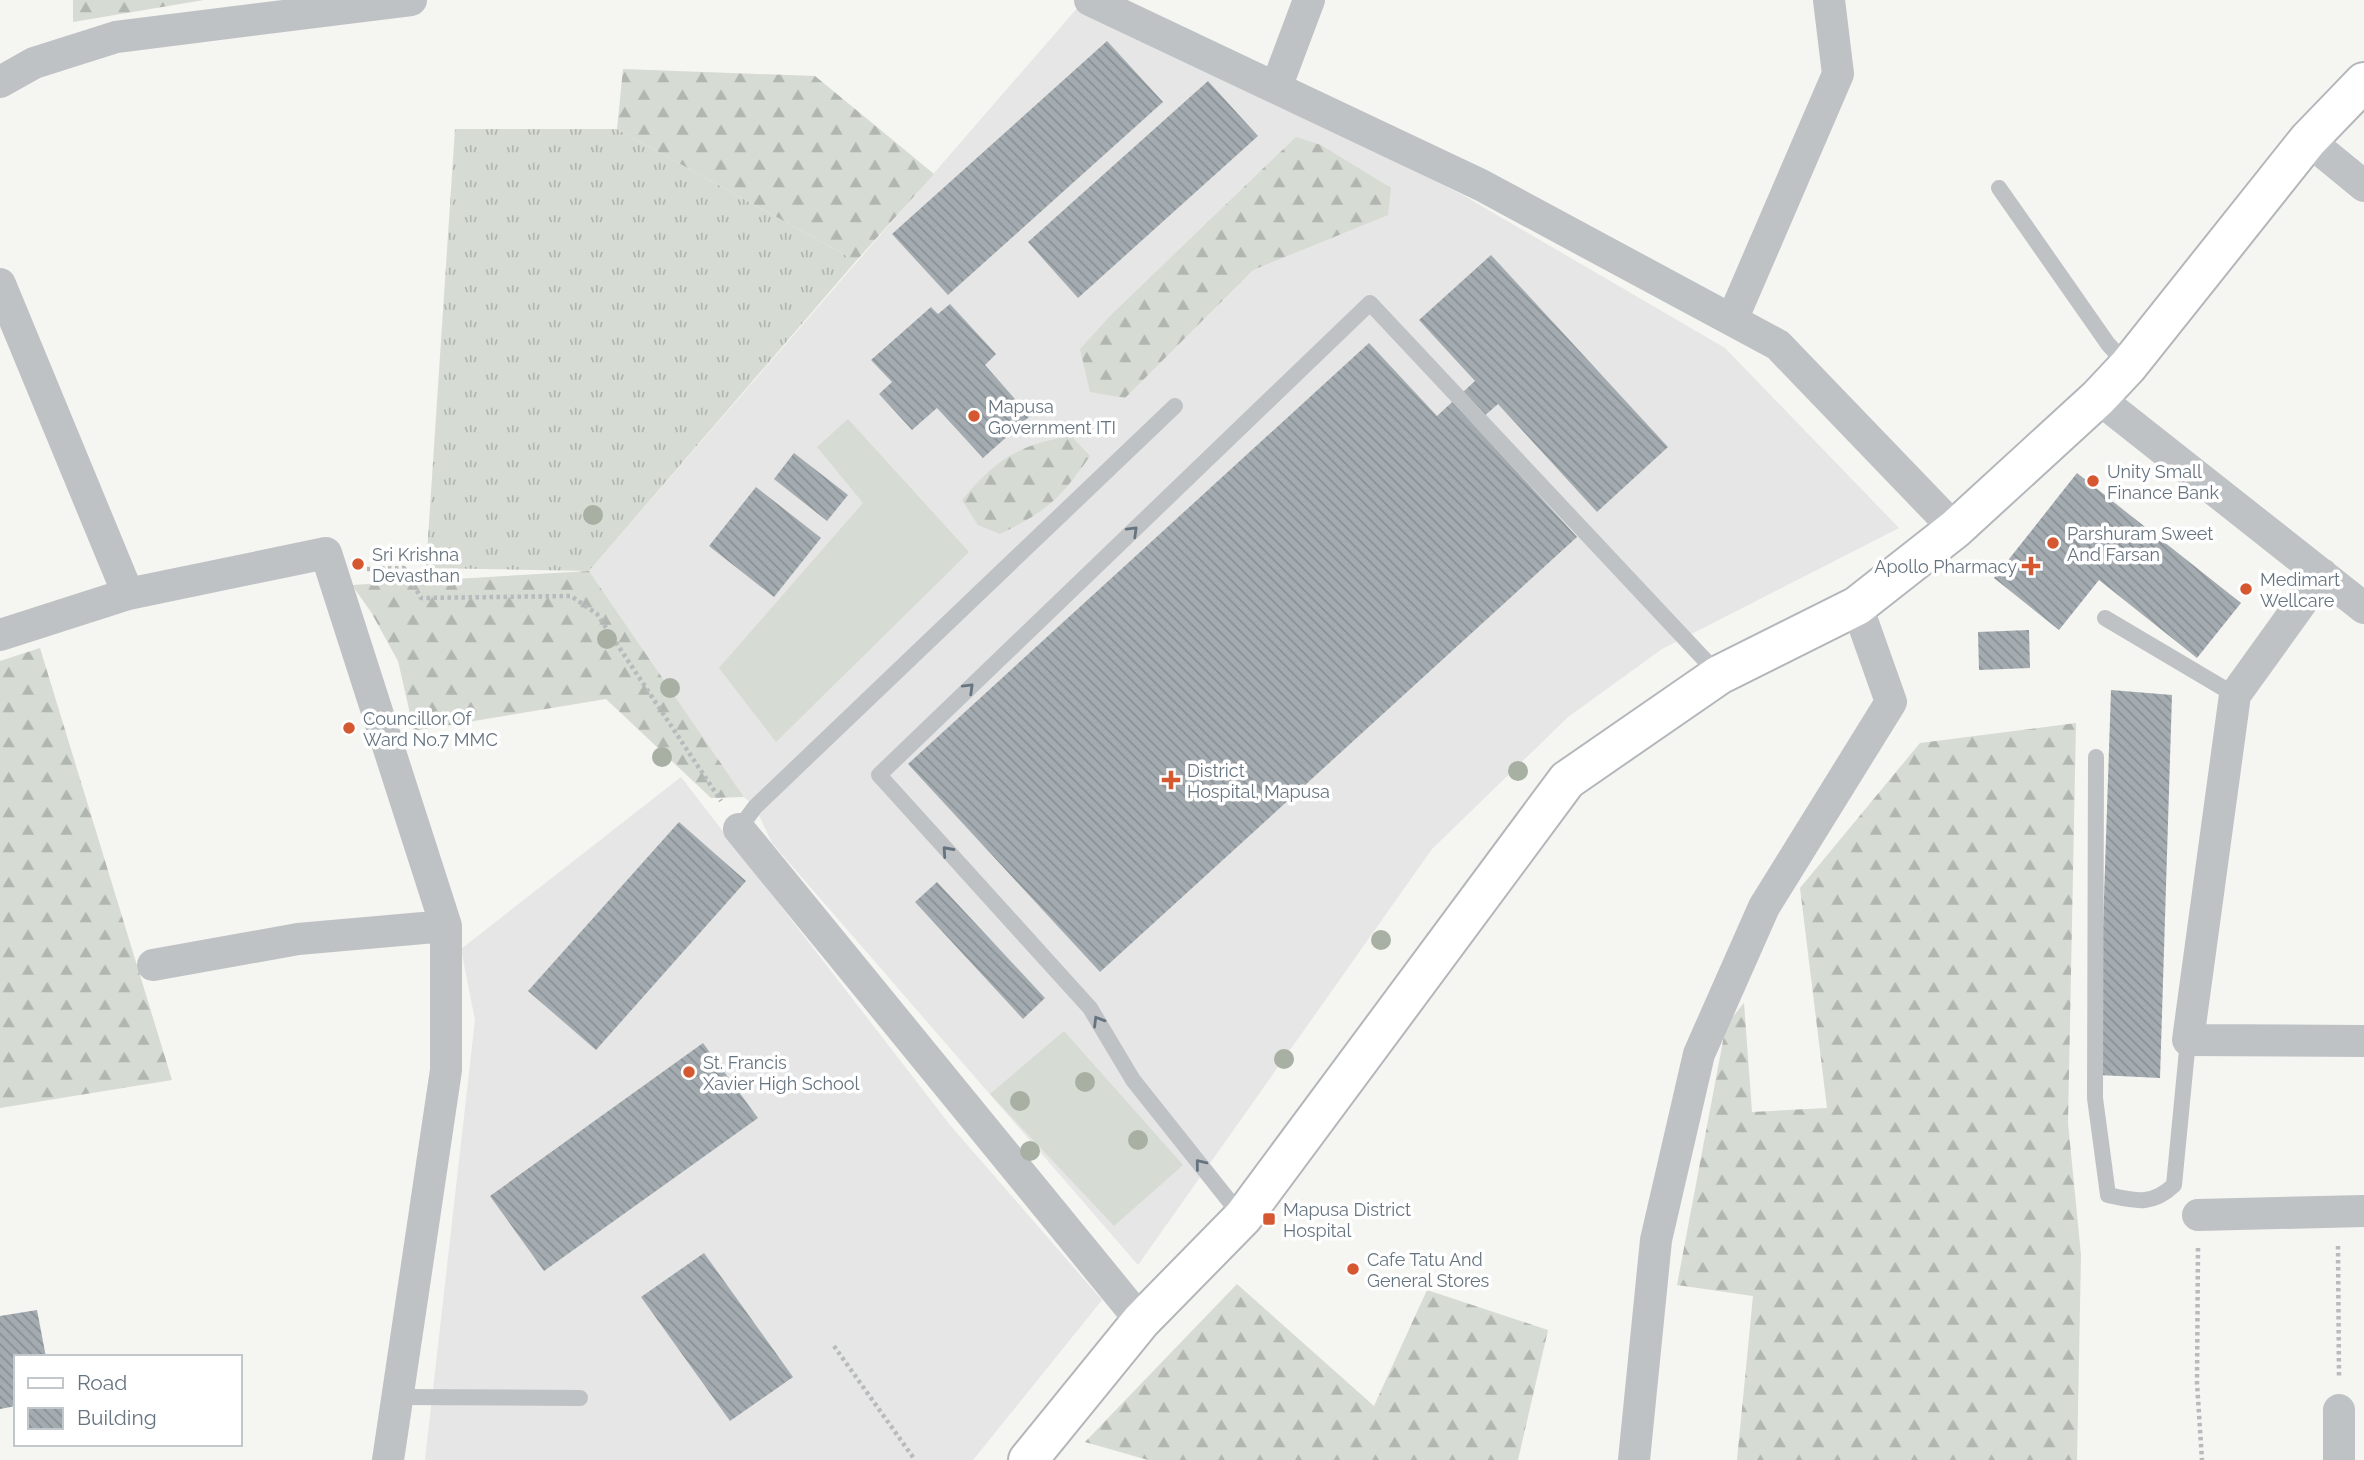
<svg xmlns="http://www.w3.org/2000/svg" width="2364" height="1460" font-family="Raleway,sans-serif">
<style>
.built{fill:#e5e6e5}
.grass{fill:url(#grass-tufts)}
.forest{fill:url(#forest-firs)}
.garden{fill:#d6dbd3}
.building{fill:url(#building-back-hatch)}
.lines{fill:none;stroke-linecap:round;stroke-linejoin:round}
.secondary-casing{stroke:#b3b7bb;stroke-width:42}
.path{stroke:#b8bbbd;stroke-width:4.5;stroke-dasharray:3.5 3.5;stroke-linecap:butt}
.service{stroke:#bec2c5;stroke-width:16}
.minor{stroke:#bec2c5;stroke-width:32}
.secondary{stroke:#fff;stroke-width:38}
.tree{fill:#a7b0a3}
.oneway{stroke:#667480}
.poi-dot{fill:#d55831;stroke:#fff;stroke-width:2.5}
.labels{text-anchor:middle;dominant-baseline:central;stroke-width:7;stroke-linejoin:round;paint-order:stroke}
.poi-label{font-size:18px;fill:#667480;stroke:#fff;text-anchor:start}
</style>
<defs>
<pattern id="grass-tufts" width="24" height="20" patternUnits="userSpaceOnUse" patternTransform="scale(1.75)"><rect width="24" height="20" fill="#d6dbd3"/><path d="M3 7l-1-3M5 7V3M7 7l1-3M15 17l-1-3M17 17v-4M19 17l1-3" fill="none" stroke="#b1b6b0"/></pattern>
<pattern id="forest-firs" width="22" height="20" patternUnits="userSpaceOnUse" patternTransform="scale(1.75)"><rect width="22" height="20" fill="#d6dbd3"/><path d="M5 1l3.5 6h-7zM16 11l3.5 6h-7z" fill="#b1b6b0"/></pattern>
<pattern id="building-back-hatch" width="6" height="6" patternUnits="userSpaceOnUse" patternTransform="scale(1.75)"><rect width="6" height="6" fill="#a5acb1"/><path d="M-1 5l2 2M0 0l6 6M5-1l2 2" fill="none" stroke="#8a9195"/></pattern>
</defs>
<rect width="100%" height="100%" fill="#f5f5f1"/>
<!-- built -->
<path class="built" d="M1079 6 1461 194 1725 348 1899 528 1662 649 1568 717 1432 849 1138 1265 772 843 755 807 744 797 589 571Z
M681 777 950 1125 1102 1300 973 1460H425L475 1020 461 949Z"/>
<!-- grass -->
<path class="grass" d="M455 129H617L856 261 589 571 426 568Z"/>
<!-- forest -->
<path class="forest" d="M73 0H204L73 22Z
M623 69 815 76 934 174 856 261 617 129Z
M1296 137 1321 145 1391 188 1388 215 1253 270 1125 398 1090 392 1080 349 1111 315Z
M1071 436 1090 456C1060 499 1047 511 1000 534L978 525 962 500C995 460 1020 444 1071 436Z
M589 571 744 797 711 798 606 699 414 731 398 661 371 612 352 585Z
M40 648 172 1080 0 1108V661Z
M2076 723 2068 1123 2081 1255 2077 1460H1737L1753 1296 1677 1285 1726 1025 1744 1003 1752 1112 1827 1108 1800 888 1920 743Z
M1237 1284 1374 1406 1427 1290 1548 1330 1518 1460H1148L1085 1442Z"/>
<!-- garden -->
<path class="garden" d="M848 419 969 552 776 742 719 668 863 503 817 447Z
M1064 1031 1183 1165 1114 1226 990 1094Z"/>
<!-- building -->
<path class="building" d="M1107 41 1163 102 948 295 892 234Z
M1208 81 1258 136 1078 298 1028 242Z
M1491 255 1668 447 1597 512 1498 404 1474 425 1577 537 1100 972 908 764 1369 343 1437 416 1475 381 1419 320Z
M950 304 996 354 985 365 1030 416 983 458 937 408 912 430 879 394 892 382 871 360 931 307 938 314Z
M794 453 848 495 827 521 774 479Z
M2077 473 2241 603 2197 658 2099 580 2059 630 1994 578Z
M756 487 821 538 774 597 709 546Z
M2029 630 2030 668 1979 670 1978 632Z
M2111 690 2172 695 2160 1078 2098 1075Z
M679 822 746 881 596 1050 528 991Z
M937 882 1045 998 1023 1019 915 902Z
M703 1043 758 1118 544 1271 490 1196Z
M704 1253 793 1377 730 1421 641 1297Z
M37 1310 46 1357H16V1406L0 1409V1316Z"/>
<g class="lines">
<!-- secondary casing -->
<g class="secondary-casing">
<path id="secondary" d="M1028 1460 1141 1321 1243 1217 1567 780 1719 675 1857 606 1955 529 2098 398 2128 366 2308 140 2364 82"/>
</g>
<!-- path -->
<path class="path" d="M367 569 404 568 421 598 571 596 597 614 721 801
M2338 1246 2339 1377
M2198 1248 2197 1383 2202 1460
M834 1346 915 1460"/>
<!-- service -->
<path class="service" d="M1999 188 2108 344 2128 366
M2105 618 2235 695
M2096 757 2095 1098 2108 1195C2136 1201 2152 1206 2174 1185L2188 1040
M739 829 755 807 1175 406
M1242 1217 1133 1080 1090 1008 879 775 1370 303 1719 675
M397 1397 580 1398"/>
<!-- minor -->
<path class="minor" d="M1090 0 1481 185 1778 345 1955 529
M0 82 34 63 116 37 411 0
M1276 88 1309 0
M2308 140 2364 186
M0 284 128 594 326 553 446 926V1070L388 1460
M1732 320 1838 74 1829 0
M2098 398 2364 608
M2322 574 2235 695 2188 1040 2364 1041
M0 635 128 594
M739 829 1141 1321
M153 965 298 939 446 926
M2198 1215 2364 1211
M2339 1410V1460
M1634 1460 1656 1240 1699 1054 1764 907 1891 702 1857 606"/>
<!-- secondary -->
<use href="#secondary" class="secondary"/>
</g>
<!-- trees -->
<g class="tree">
<circle cx="593" cy="515" r="10"/>
<circle cx="607" cy="639" r="10"/>
<circle cx="670" cy="688" r="10"/>
<circle cx="662" cy="757" r="10"/>
<circle cx="1518" cy="771" r="10"/>
<circle cx="1381" cy="940" r="10"/>
<circle cx="1284" cy="1059" r="10"/>
<circle cx="1085" cy="1082" r="10"/>
<circle cx="1020" cy="1101" r="10"/>
<circle cx="1138" cy="1140" r="10"/>
<circle cx="1030" cy="1151" r="10"/>
</g>
<!-- one-way arrows -->
<defs><path id="oneway-chevron" d="M-2-3.5L2.5 0L-2 3.5" fill="none" stroke-width="1.6" stroke-linecap="round" stroke-linejoin="round" transform="scale(1.75)"/></defs>
<g class="oneway">
<use href="#oneway-chevron" transform="translate(1133 531) rotate(-44)"/>
<use href="#oneway-chevron" transform="translate(969 688) rotate(-44)"/>
<use href="#oneway-chevron" transform="translate(947 851) rotate(-132)"/>
<use href="#oneway-chevron" transform="translate(1098 1021) rotate(-121)"/>
<use href="#oneway-chevron" transform="translate(1200 1164) rotate(-129)"/>
</g>
<!-- markers -->
<g class="poi-dot">
<circle cx="974" cy="416" r="7"/>
<circle cx="2093" cy="481" r="7"/>
<circle cx="2053" cy="543" r="7"/>
<circle cx="358" cy="564" r="7"/>
<path d="M2027.5 555.5h7v7h7v7h-7v7h-7v-7h-7v-7h7z"/>
<circle cx="2246" cy="589" r="7"/>
<circle cx="349" cy="728" r="7"/>
<path d="M1167.5 769.5h7v7h7v7h-7v7h-7v-7h-7v-7h7z"/>
<circle cx="689" cy="1072" r="7"/>
<rect x="1262" y="1212" width="14" height="14" rx="3.5"/>
<circle cx="1353" cy="1269" r="7"/>
</g>
<g class="labels">
<!-- poi labels -->
<g class="poi-label">
<text x="988" y="406">Mapusa<tspan x="988" dy="21">Government ITI</tspan></text>
<text x="2107" y="471">Unity Small<tspan x="2107" dy="21">Finance Bank</tspan></text>
<text x="2067" y="533">Parshuram Sweet<tspan x="2067" dy="21">And Farsan</tspan></text>
<text x="372" y="554">Sri Krishna<tspan x="372" dy="21">Devasthan</tspan></text>
<text x="2017" y="566" text-anchor="end">Apollo Pharmacy</text>
<text x="2260" y="579">Medimart<tspan x="2260" dy="21">Wellcare</tspan></text>
<text x="363" y="718">Councillor Of<tspan x="363" dy="21">Ward No.7 MMC</tspan></text>
<text x="1187" y="770">District<tspan x="1187" dy="21">Hospital, Mapusa</tspan></text>
<text x="703" y="1062">St. Francis<tspan x="703" dy="21">Xavier High School</tspan></text>
<text x="1283" y="1209">Mapusa District<tspan x="1283" dy="21">Hospital</tspan></text>
<text x="1367" y="1259">Cafe Tatu And<tspan x="1367" dy="21">General Stores</tspan></text>
</g>
</g>
<!-- legend -->
<rect x="14" y="1355" width="228" height="91" fill="#ffffff" stroke="#c2c7cc" stroke-width="2"/>
<rect x="28" y="1378" width="35" height="10" fill="#ffffff" stroke="#c2c7cc" stroke-width="2"/>
<text x="77" y="1390" font-size="21" fill="#667480">Road</text>
<rect x="28" y="1408" width="35" height="21" fill="url(#building-back-hatch)" stroke="#c2c7cc" stroke-width="2"/>
<text x="77" y="1425" font-size="21" fill="#667480">Building</text>
</svg>
